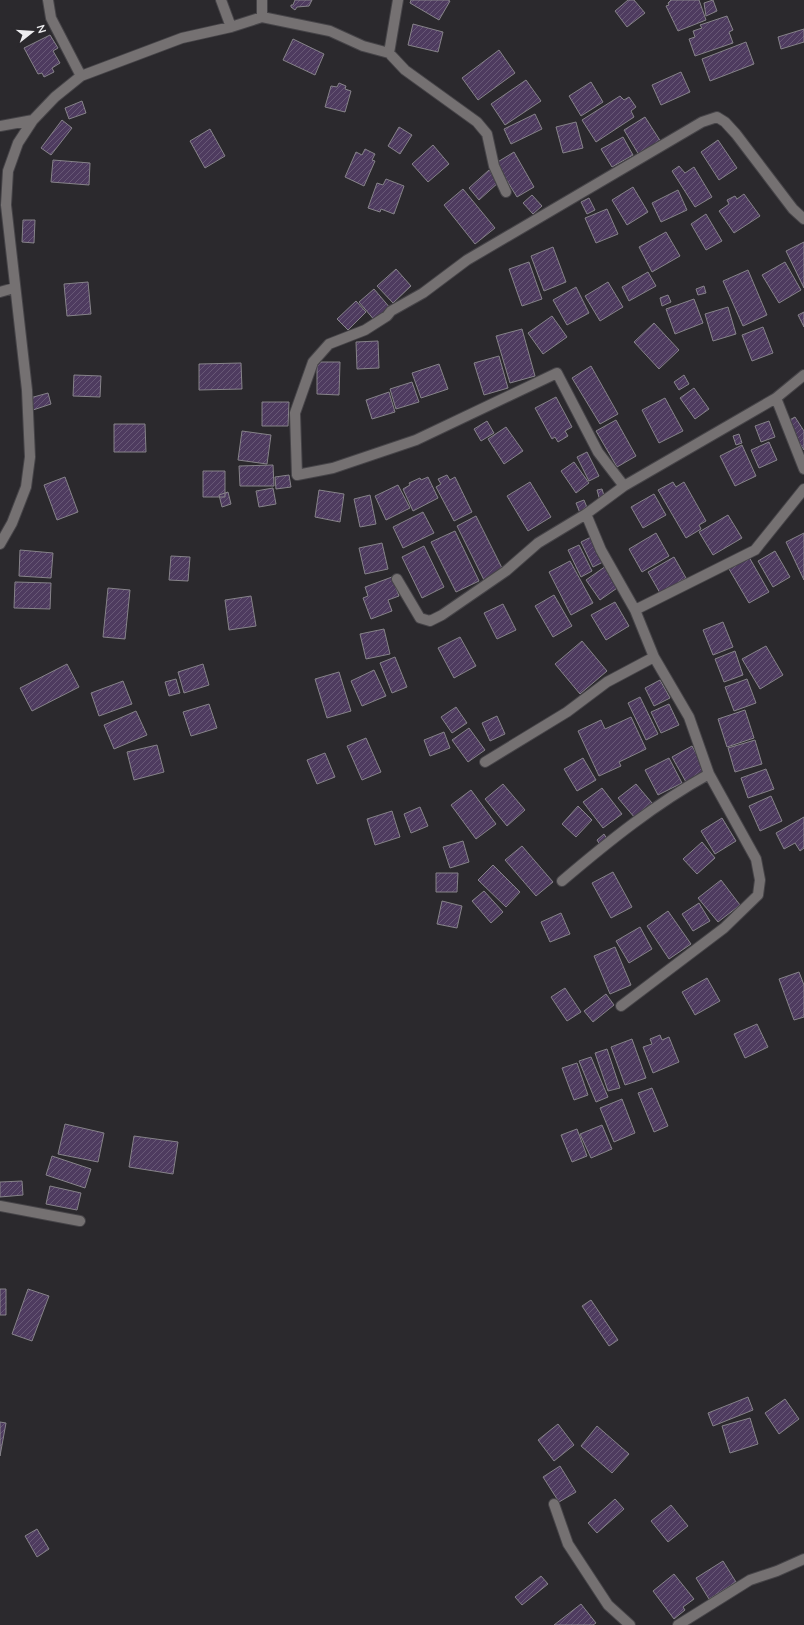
<svg xmlns="http://www.w3.org/2000/svg" width="804" height="1625" font-family="'Nunito Sans',sans-serif">
<style>
.building{fill:url(#building-hatch);stroke:#868389}
.lines{fill:none;stroke-linecap:round;stroke-linejoin:round}
.minor-casing{stroke:#464448;stroke-width:12}
.minor{stroke:#757172;stroke-width:10}
</style>
<defs>
<pattern id="building-hatch" width="6" height="6" patternUnits="userSpaceOnUse"><rect width="6" height="6" fill="#4e3b5f"/><path d="M-1 1l2-2M0 6l6-6M5 7l2-2" fill="none" stroke="#685876"/></pattern>
</defs>
<rect width="100%" height="100%" fill="#2b292d"/>
<!-- building -->
<path class="building" d="M295 0H312L309 6 297 7 295 10 291 7V5H293Z
M411 0H448L450 1 439 20 410 3Z
M628 0H634L645 13 627 27 615 11Z
M671 0H699L706 20 678 31 666 6 669 5 668 3Z
M713 0 717 11 706 16 704 3Z
M727 16 733 30 729 32 733 43 695 56 689 39 695 37 693 31 702 28 700 25Z
M413 24 443 32 438 52 408 45Z
M804 29V42L781 49 778 37Z
M50 35 58 48 53 51 60 63 52 68 54 72 44 77 42 73 38 74 24 48Z
M293 39 324 54 315 75 283 60Z
M746 42 754 64 710 81 702 59Z
M499 50 515 73 478 100 462 78Z
M681 72 690 92 661 105 652 85Z
M526 80 541 101 505 125 491 104Z
M591 82 603 102 581 116 569 96Z
M339 83 346 86 345 89 351 91 345 112 325 107 331 86 337 87Z
M620 96 624 100 629 97 636 107 631 111 634 117 596 142 582 120Z
M82 101 86 113 69 119 65 108Z
M535 114 542 129 511 144 504 129Z
M645 117 661 142 639 155 624 130Z
M62 120 72 128 51 155 41 148Z
M576 122 583 148 563 153 556 127Z
M399 127 412 135 400 154 388 146Z
M210 129 225 156 205 168 190 141Z
M623 137 633 155 612 167 601 149Z
M718 140 737 168 719 180 701 152Z
M433 145 449 164 428 182 412 164Z
M365 149 375 154 372 160 375 161 364 186 345 177 356 152 362 155Z
M514 152 534 187 517 197 496 163Z
M53 160 90 163 89 185 51 182Z
M679 166 685 173 694 167 712 197 695 207 672 171Z
M489 170 499 182 479 200 469 188Z
M386 179 404 186 394 214 381 209 380 212 368 208 377 183 383 185Z
M633 187 648 212 627 225 612 200Z
M463 189 495 228 475 244 444 205Z
M678 190 687 210 661 222 652 203Z
M744 194 760 216 734 233 719 211 729 204 727 200 735 196 737 199Z
M532 195 542 206 533 214 523 203Z
M589 198 595 210 587 214 581 202Z
M607 209 618 234 596 243 585 218Z
M706 214 722 241 706 250 691 224Z
M23 220H35L34 243 22 242Z
M666 232 680 256 652 272 639 247Z
M804 242V288L786 251Z
M553 247 566 282 544 291 531 256Z
M529 262 542 299 522 306 509 269Z
M785 262 801 290 779 303 762 275Z
M396 269 411 286 393 303 377 286Z
M748 270 767 315 743 326 723 281Z
M648 272 656 286 629 301 622 287Z
M88 282 91 314 67 316 64 284Z
M608 282 623 307 600 321 585 296Z
M704 286 706 293 698 295 696 289Z
M576 287 589 313 567 325 553 300Z
M374 289 391 309 376 322 359 302Z
M668 295 671 302 662 306 660 298Z
M694 299 703 323 675 334 666 309Z
M356 301 366 312 348 330 337 319Z
M728 307 736 334 713 341 705 314Z
M804 312V327L798 315Z
M552 316 567 337 543 354 528 333Z
M654 323 679 350 659 369 634 342Z
M763 327 773 353 752 361 742 335Z
M522 329 535 376 510 383 496 336Z
M378 341 379 368 357 369 356 342Z
M499 356 508 388 484 395 474 363Z
M317 362H340L339 395 317 394Z
M241 363 242 389 199 390V364Z
M439 364 448 389 421 398 412 373Z
M591 366 618 414 600 424 572 378Z
M74 375 101 376 100 397 73 396Z
M684 375 689 384 679 390 674 382Z
M412 382 419 402 396 409 390 389Z
M694 388 709 409 695 419 680 398Z
M389 392 395 412 372 419 366 400Z
M48 393 51 404 33 410 30 398Z
M556 397 572 427 565 431 568 436 558 442 555 437 552 439 535 408Z
M665 398 683 431 659 443 642 410Z
M262 402H289L288 426H262Z
M795 417 804 431V450L786 422Z
M616 420 636 456 617 467 596 431Z
M487 421 494 433 481 441 474 429Z
M769 421 775 437 761 442 755 426Z
M114 424H145L146 452H114Z
M506 427 523 451 504 464 488 439Z
M242 431 271 435 267 464 238 460Z
M739 434 742 443 736 445 733 436Z
M769 442 777 460 759 468 751 450Z
M742 445 756 476 735 486 720 456Z
M587 452 599 476 589 481 577 457Z
M574 462 589 483 576 493 561 471Z
M273 465 274 486H240L239 466Z
M203 471H225V497H203Z
M289 475 291 487 276 489 275 477Z
M447 475 450 480 455 477 472 512 454 521 436 487 441 484 438 479Z
M65 477 78 512 57 520 44 485Z
M428 477 438 498 413 511 403 489 410 485 409 483 420 478 421 480Z
M530 482 551 517 528 531 507 496Z
M673 482 676 487 684 482 706 521 699 525 701 529 686 538 658 490Z
M398 485 410 508 386 520 375 496Z
M273 488 276 504 259 507 256 491Z
M602 489 605 499 600 501 597 490Z
M319 490 344 494 340 522 315 517Z
M228 492 231 504 222 507 219 495Z
M654 494 666 515 643 528 631 507Z
M370 495 376 524 360 527 354 499Z
M584 500 588 510 580 513 576 503Z
M423 512 434 533 403 548 393 527Z
M728 515 742 538 713 555 699 532Z
M476 516 503 570 484 580 457 526Z
M455 531 479 581 456 592 431 542Z
M656 533 669 556 642 572 629 549Z
M804 533V580L786 542Z
M593 536 605 561 593 567 581 542Z
M382 543 388 569 365 574 359 548Z
M579 545 592 571 581 577 568 550Z
M424 546 444 587 422 598 402 557Z
M20 550 53 553 51 578 19 576Z
M775 551 790 577 773 587 758 561Z
M171 556 190 557 188 581 169 580Z
M674 557 686 578 660 593 648 572Z
M749 557 769 592 749 603 729 569Z
M570 561 593 603 571 615 549 572Z
M606 566 620 586 600 600 586 580Z
M392 577 399 596 388 600 392 611 371 619 363 598 368 596 365 587Z
M15 582 51 583 50 609 14 608Z
M108 588 130 590 125 639 103 637Z
M554 595 572 626 553 637 535 606Z
M251 596 256 626 229 630 225 600Z
M615 602 629 626 606 640 591 615Z
M503 604 516 630 497 639 484 613Z
M723 622 733 647 713 655 703 630Z
M384 629 390 654 366 659 360 634Z
M460 637 476 666 454 678 438 648Z
M582 641 607 671 580 694 555 664Z
M766 646 783 675 760 689 742 659Z
M735 651 743 675 724 682 715 659Z
M395 657 407 687 392 693 380 663Z
M67 664 79 687 32 711 20 688Z
M203 664 209 685 184 693 178 672Z
M374 670 386 696 362 706 351 681Z
M339 672 351 711 327 718 315 679Z
M176 679 180 693 169 696 165 682Z
M747 679 756 703 734 711 725 687Z
M660 680 670 698 654 706 645 688Z
M123 681 132 704 99 716 91 693Z
M640 697 658 734 646 740 628 703Z
M209 704 217 728 191 736 183 712Z
M669 704 679 725 661 733 651 712Z
M456 707 467 723 452 733 441 717Z
M745 710 754 738 727 747 718 719Z
M136 711 147 735 114 749 104 725Z
M497 716 505 734 490 741 482 723Z
M631 717 646 749 619 762 621 766 599 776 578 731 601 720 605 729Z
M469 728 485 750 468 762 452 740Z
M444 732 450 748 430 756 424 740Z
M366 738 381 772 362 780 347 746Z
M755 740 762 764 735 772 728 748Z
M157 745 164 772 134 780 127 752Z
M692 746 706 771 686 782 672 757Z
M325 753 335 777 317 784 307 760Z
M583 758 596 780 577 791 564 769Z
M669 758 682 783 658 795 645 770Z
M766 769 774 789 748 798 741 778Z
M503 784 525 810 507 826 485 799Z
M636 784 652 803 635 818 618 798Z
M602 788 622 814 603 828 583 802Z
M471 790 496 824 476 839 451 805Z
M771 796 782 821 760 831 749 806Z
M578 806 592 820 576 837 562 824Z
M420 807 428 826 411 833 404 814Z
M392 811 400 837 375 845 367 819Z
M804 817V848L800 851 795 843 784 849 776 833Z
M722 818 736 841 715 854 701 831Z
M604 834 607 839 600 845 597 840Z
M463 841 469 862 450 868 443 847Z
M702 842 715 858 697 874 683 859Z
M522 846 553 882 536 896 505 860Z
M493 865 520 892 506 907 478 880Z
M613 872 632 907 611 918 592 883Z
M436 873H458L457 892H436Z
M721 880 740 905 718 922 698 898Z
M484 891 503 912 491 923 472 901Z
M442 901 462 906 457 928 437 924Z
M699 903 710 921 693 931 682 914Z
M668 911 691 944 669 959 647 926Z
M561 913 570 934 550 942 541 922Z
M640 927 652 949 629 963 616 941Z
M615 947 631 985 610 994 594 956Z
M799 972 804 985V1017L794 1020 779 979Z
M707 978 720 1001 695 1015 682 992Z
M565 988 581 1012 567 1021 551 997Z
M606 994 614 1005 593 1022 584 1011Z
M757 1024 768 1047 745 1058 734 1034Z
M660 1035 662 1040 669 1037 679 1062 653 1073 643 1047 652 1044 650 1039Z
M632 1039 646 1078 625 1085 611 1047Z
M607 1049 620 1088 608 1091 595 1053Z
M591 1057 608 1097 596 1102 579 1061Z
M577 1063 588 1095 574 1100 562 1068Z
M652 1088 668 1126 654 1132 638 1093Z
M622 1099 635 1133 614 1142 600 1108Z
M65 1124 104 1133 98 1162 58 1154Z
M602 1125 612 1149 591 1158 580 1134Z
M577 1129 587 1156 572 1162 561 1135Z
M134 1136 178 1142 173 1174 129 1167Z
M52 1156 91 1169 85 1188 46 1175Z
M22 1181 23 1195 0 1197V1182Z
M50 1186 81 1193 77 1210 46 1204Z
M0 1289H6V1315H0Z
M28 1289 49 1296 32 1341 12 1334Z
M591 1300 618 1340 609 1346 582 1306Z
M748 1397 753 1410 713 1426 708 1413Z
M785 1399 799 1419 779 1434 765 1413Z
M750 1418 758 1444 730 1453 722 1426Z
M0 1422 6 1423 0 1456Z
M558 1424 574 1445 554 1461 538 1440Z
M597 1426 629 1454 612 1473 581 1446Z
M560 1466 576 1492 559 1502 543 1477Z
M615 1499 624 1509 597 1533 588 1523Z
M671 1505 688 1526 668 1542 651 1521Z
M37 1529 49 1549 37 1557 25 1536Z
M723 1561 736 1582 709 1599 696 1578Z
M674 1574 694 1599 683 1607 685 1610 674 1619 653 1591Z
M541 1576 548 1584 522 1605 515 1597Z
M581 1604 596 1623 593 1625H554Z"/>
<g class="lines">
<!-- minor casing -->
<g class="minor-casing">
<path id="minor" d="M48 0 51 18 81 76
M221 0 231 27
M262 17 330 31 363 46 389 53 405 70 477 122 487 134 494 166 506 192
M389 53 398 0
M0 126 33 120
M0 292 14 288
M776 398 804 469
M624 486 598 452 557 373 416 440 333 468 297 475 295 413 313 362 329 344 365 330 387 316 391 311 423 293 467 260 702 122 717 117 725 122 736 134 793 209 804 219
M586 514 601 550 635 610 654 657 689 717 709 774 756 859 760 880 758 895 724 928 621 1006
M0 544 12 523 26 487 30 457 27 390 6 205 8 171 18 143 33 120 55 97 81 76 182 38 231 27 262 17V0
M397 579 420 618 430 621 442 615 506 571 538 543 586 514 624 486 776 398 804 375
M635 610 755 550 804 489
M485 762 567 712 607 682 654 657
M562 881C609 841 655 804 709 774
M0 1206 80 1221
M554 1504 568 1544 608 1605 630 1625
M678 1625 750 1580 777 1571 804 1559"/>
</g>
<!-- minor -->
<use href="#minor" class="minor"/>
</g>
<!-- north arrow -->
<g transform="translate(32 32) rotate(73)" stroke="#2b292d" stroke-width="3" paint-order="stroke">
<path d="M0-3L7 15L0 10L-7 15Z" fill="#edecef"/>
<text y="-6" font-size="11" font-weight="bold" text-anchor="middle" fill="#edecef">N</text>
</g>
</svg>
